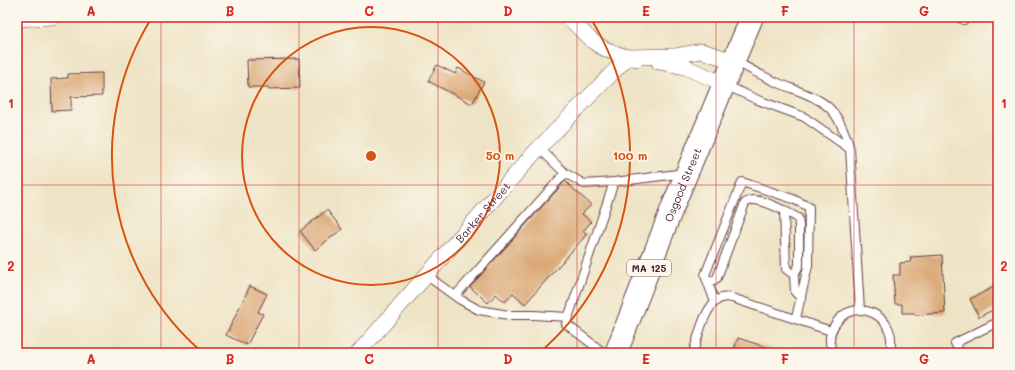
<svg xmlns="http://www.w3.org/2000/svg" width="1015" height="370" font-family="Mali,sans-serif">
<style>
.building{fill:#dba977}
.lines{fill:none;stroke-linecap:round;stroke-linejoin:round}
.service-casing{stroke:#633c42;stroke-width:10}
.minor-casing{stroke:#633c42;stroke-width:16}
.trunk-casing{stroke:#633c42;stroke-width:24}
.service{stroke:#fff;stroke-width:8}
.minor{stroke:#fff;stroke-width:15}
.trunk{stroke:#fff;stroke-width:22}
.grid{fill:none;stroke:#d62828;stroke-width:1;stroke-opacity:0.55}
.ring{fill:none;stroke:#d8530f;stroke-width:2}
.labels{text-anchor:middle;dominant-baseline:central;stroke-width:3.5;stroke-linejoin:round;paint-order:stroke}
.shield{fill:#fbf7ec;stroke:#7f6065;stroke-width:1}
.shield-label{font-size:10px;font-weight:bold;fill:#4a1f2b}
.street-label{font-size:11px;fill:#4a1f2b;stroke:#fbf7ec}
.centre{fill:#d8530f;stroke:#fbf7ec;stroke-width:2}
.ring-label{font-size:12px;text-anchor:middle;font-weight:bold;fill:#d8530f;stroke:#fbf7ec;stroke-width:3.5;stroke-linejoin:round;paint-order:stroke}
.neatline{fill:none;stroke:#d62828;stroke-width:1.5}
.grid-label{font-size:13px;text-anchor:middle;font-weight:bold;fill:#d62828}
</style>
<rect width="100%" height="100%" fill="#fbf7ec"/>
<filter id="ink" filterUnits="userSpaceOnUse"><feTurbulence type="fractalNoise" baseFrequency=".025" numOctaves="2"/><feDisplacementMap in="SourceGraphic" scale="8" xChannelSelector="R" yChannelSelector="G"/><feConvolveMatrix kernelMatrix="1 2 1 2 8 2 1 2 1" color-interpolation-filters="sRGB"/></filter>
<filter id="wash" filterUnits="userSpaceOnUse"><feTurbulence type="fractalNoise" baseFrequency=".012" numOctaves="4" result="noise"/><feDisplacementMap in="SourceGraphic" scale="16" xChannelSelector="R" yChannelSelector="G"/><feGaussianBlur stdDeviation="0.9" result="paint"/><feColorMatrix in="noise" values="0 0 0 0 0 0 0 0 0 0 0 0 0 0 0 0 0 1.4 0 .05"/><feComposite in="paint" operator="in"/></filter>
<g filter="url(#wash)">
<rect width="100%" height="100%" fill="#eee3c4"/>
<g id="blocks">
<!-- building -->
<path class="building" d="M299 59 300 88 268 89V87H248L247 60Z
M437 65 455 74 458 68 484 82 472 104 428 81Z
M102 73V96L71 97V110L52 111 51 79 68 78V74Z
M565 181 591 205 582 214 591 222 583 231 587 234 525 304 513 293 505 302 496 294 488 303 470 287Z
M327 210 342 229 315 250 300 231Z
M942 255 945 313 915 315 914 313H902V304H895L893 275H900V263L911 262 910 257Z
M998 285V307L979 317 970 299Z
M250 286 267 294 258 312 263 314 247 345 226 335Z
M738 338 775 350 774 353H733Z"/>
</g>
</g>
<g filter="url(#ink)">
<use href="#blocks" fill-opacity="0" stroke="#633c42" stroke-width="1"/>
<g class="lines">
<!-- service casing -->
<g class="service-casing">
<path id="service" d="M957 17 964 20 966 17
M735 61C748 68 762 76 776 82 819 100 836 99 850 149L860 310
M725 85 758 100 804 117 850 149
M539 148 565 173 584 184 614 182
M784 210 786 269 794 275
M426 275 459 299 479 310 509 315H533L569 317
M708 284 717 278 745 203C747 202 750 200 753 200 766 200 787 212 798 218L799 225V265L794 275 795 292 801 298
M455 296 565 173
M715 302 705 275 742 182 793 199 809 207 808 266 796 318
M604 353 566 324 614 182 685 173
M693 353C698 338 704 307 719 299 723 297 728 297 732 298L831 331
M833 353C829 344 829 334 834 326 852 293 902 316 889 353
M960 353 955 343 998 322"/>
</g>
<!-- minor casing -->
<g class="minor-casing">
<g id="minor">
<path d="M566 17C576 23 581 31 589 38 602 50 621 56 637 59"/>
<path d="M17 19 52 17"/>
<path d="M659 62 685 67 724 84"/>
<path id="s1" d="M358 353 535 152 628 57 675 56 701 51 734 61"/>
</g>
</g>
<!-- trunk casing -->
<g class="trunk-casing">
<g id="trunk">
<path id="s2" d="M616 353 673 206 752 17"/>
</g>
</g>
<!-- service -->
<use href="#service" class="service"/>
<!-- minor -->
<use href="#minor" class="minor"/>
<!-- trunk -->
<use href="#trunk" class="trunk"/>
</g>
</g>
<!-- grid -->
<path class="grid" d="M161 17V353M299 17V353M438 17V353M577 17V353M716 17V353M854 17V353M17 185H998"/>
<!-- distance rings -->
<g class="ring">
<circle cx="371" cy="156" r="129"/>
<path d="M203 353A259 259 0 0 1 151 19M591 19A259 259 0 0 1 539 353"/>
</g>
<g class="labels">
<!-- shield labels -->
<rect class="shield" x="627" y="260" width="44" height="16" rx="3"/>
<g class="shield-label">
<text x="649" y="268">MA 125</text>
</g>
<!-- street labels -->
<g class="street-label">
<text stroke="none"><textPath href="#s2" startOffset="181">Osgood Street</textPath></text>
<text stroke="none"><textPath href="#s1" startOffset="188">Barker Street</textPath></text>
</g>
</g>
<circle cx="371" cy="156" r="6" class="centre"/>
<g class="ring-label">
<text x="500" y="160">50 m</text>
<text x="630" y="160">100 m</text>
</g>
<!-- margin -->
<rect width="1015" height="370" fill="none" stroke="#fbf7ec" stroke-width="44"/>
<rect x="22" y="22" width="971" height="326" class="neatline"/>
<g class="grid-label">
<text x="91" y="16">A</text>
<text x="230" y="16">B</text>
<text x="369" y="16">C</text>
<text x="508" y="16">D</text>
<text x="646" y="16">E</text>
<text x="785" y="16">F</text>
<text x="924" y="16">G</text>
<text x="11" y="108">1</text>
<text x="1004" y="108">1</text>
<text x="11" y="271">2</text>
<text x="1004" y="271">2</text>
<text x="91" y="364">A</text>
<text x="230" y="364">B</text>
<text x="369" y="364">C</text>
<text x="508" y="364">D</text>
<text x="646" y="364">E</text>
<text x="785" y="364">F</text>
<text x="924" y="364">G</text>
</g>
</svg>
